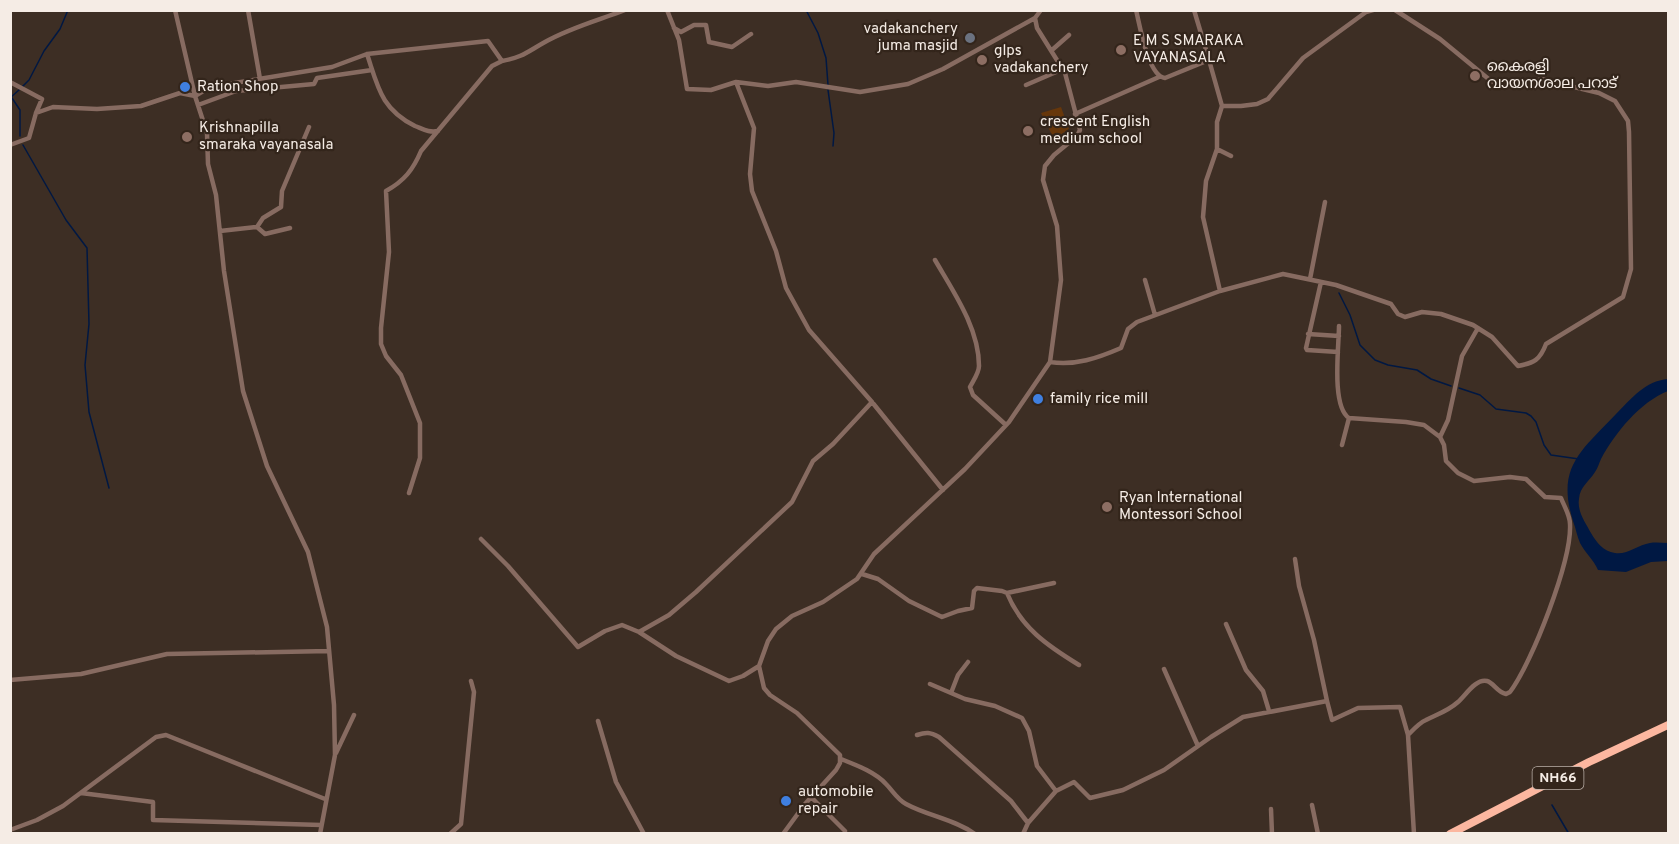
<svg xmlns="http://www.w3.org/2000/svg" width="1679" height="844" font-family="Overpass,'Noto Sans Malayalam',sans-serif">
<style>
.green{fill:#67370b}
.water{fill:#001843}
.lines{fill:none;stroke-linecap:round;stroke-linejoin:round}
.stream{stroke:#001843;stroke-width:1.5}
.street{stroke:#876b61;stroke-width:4.5}
.highway{stroke:#fcb7a0;stroke-width:8}
.worship-dot{fill:#6b7280;stroke:#33251b;stroke-width:2}
.education-dot{fill:#8d6e63;stroke:#33251b;stroke-width:2}
.shop-dot{fill:#3f7fe0;stroke:#33251b;stroke-width:2}
.labels{text-anchor:middle;dominant-baseline:central;stroke-width:4.5;stroke-linejoin:round;paint-order:stroke}
.shield{fill:#33251b;stroke:#bbb0a8;stroke-width:1.5}
.shield-label{font-size:14px;font-weight:bold;fill:#f5ece5}
.poi-label{font-size:15px;fill:#f5ece5;stroke:#33251b;text-anchor:start}
</style>
<rect width="100%" height="100%" fill="#3d2e24"/>
<!-- green -->
<path class="green" d="M1061 107 1069 129 1054 139 1041 113Z"/>
<!-- water -->
<path class="water" d="M1668 379V391C1640 402 1615 433 1601 459 1599 463 1598 468 1595 472 1589 482 1580 486 1579 499 1577 511 1585 522 1591 533 1597 543 1603 551 1615 553 1627 555 1638 545 1650 543 1656 542 1662 543 1668 543V561L1651 562 1626 572 1598 570C1594 560 1585 553 1580 543 1577 536 1576 529 1573 521 1556 467 1581 451 1616 414 1632 398 1645 381 1668 379Z"/>
<g class="lines">
<!-- stream -->
<path class="stream" d="M806 10 818 33 826 58 828 85
M22 87 29 80 44 51 60 29 68 10
M828 90 834 133 833 146
M10 98 19 90
M12 98 20 110V136
M23 145 66 220 87 248 89 324 85 365 89 412 109 488
M1339 293 1350 315 1360 345 1375 360 1388 365 1417 370 1431 379 1451 386
M1459 388 1480 395 1496 409 1526 413 1531 416 1536 422 1544 445 1551 455 1579 459
M1552 805 1569 834"/>
<!-- street -->
<path class="street" d="M248 10 260 79
M667 10 679 40 687 89 711 90 736 82 768 86 796 82 860 92 908 84 943 69 1035 18
M1136 10C1140 26 1148 76 1165 78L1209 60 1222 106H1241L1257 104 1268 99 1303 58 1366 12 1373 10
M1194 10 1209 60
M674 28 681 32 694 25H706L709 42 732 47 751 34
M1052 50 1069 35
M367 54C378 87 381 109 415 126 423 129 429 133 438 131
M10 82 42 99 36 113
M736 82 754 128 750 174 752 191 776 251 786 288 809 330 872 402 943 490
M1026 85 1063 69
M198 105 236 91 314 84 317 78 372 70
M1075 114 1159 77
M10 145 29 138 36 113 53 107 97 109 141 106 180 93 195 96 175 10
M1217 149 1231 156
M257 227 263 218 281 207 282 191 309 127
M220 231 257 227 265 234 290 228
M935 260C953 291 979 328 979 366 979 373 973 381 970 387L973 395 1006 425
M1310 279 1325 202
M1145 280 1155 315
M1321 282 1306 348 1307 350 1338 352
M1220 291 1203 217 1206 181 1217 149V122L1222 106
M1339 326C1339 346 1331 406 1349 418L1342 445
M1308 334 1339 336
M1050 362C1075 366 1098 358 1121 348L1128 329 1137 322 1220 291 1283 274 1336 285 1391 304 1398 314 1405 317 1422 312 1441 314 1473 325 1492 337 1518 366C1534 363 1540 360 1546 344L1623 297 1631 269 1629 132 1628 121 1615 101 1599 93 1541 79 1528 85 1514 86 1491 81 1440 39 1395 10
M1349 418 1406 422 1424 425 1440 437 1444 445 1446 461 1458 473 1474 481 1510 477 1526 479 1545 497 1561 498C1564 506 1570 515 1570 524 1572 560 1532 663 1510 692L1506 694C1497 692 1494 683 1487 681 1476 678 1465 696 1458 702 1448 711 1438 714 1426 720 1419 723 1413 730 1408 735
M1440 437 1448 420 1462 356 1478 328
M409 493 420 458V423L401 375 386 356 381 344V328L389 252 386 191C404 181 413 170 421 151L492 66 502 61
M481 539 508 566 578 647 605 631 622 625 639 632 669 615 696 592 792 502 813 461 833 444 872 402
M1295 559 1299 586 1314 640 1327 701
M862 574 878 579 909 601 942 617 958 611 972 608 974 591 977 588 1002 591 1007 593 1054 583
M1007 593C1021 628 1048 646 1079 665
M1226 624 1246 670 1263 691 1269 711
M639 632 676 656 729 681 743 676 759 666
M1164 669 1198 746
M10 680 81 674 167 654 329 651
M930 684 965 699 995 706 1022 718 1029 731 1037 766 1056 791
M951 693 958 675 968 662
M598 721 616 782 644 834
M917 735C926 732 930 732 939 737L1011 801 1028 823
M336 753 354 715
M841 759C856 765 875 772 886 784 893 791 897 799 906 804 928 816 954 819 975 834
M81 793 153 802V820L321 825
M812 798 845 831
M1312 805 1318 834
M1271 809 1272 834
M10 830 37 820 63 806 156 737 166 735 325 799
M320 834 335 755 334 705 327 627 308 552 267 466 243 391 224 271 216 195 208 164 207 133 195 96 210 87 332 67 367 54 488 41 502 61C523 57 527 52 545 42 569 28 599 20 625 10
M450 834 461 824 474 692 471 681
M783 834 805 804 836 770 840 763V755L797 713 770 695 764 688 759 666 768 641 776 629 792 616 823 602 857 579 874 554 965 469 1009 422 1050 362 1061 280 1057 226 1043 180 1045 166 1054 155 1077 136 1080 130 1065 73 1037 28 1035 18 1041 10
M1023 834 1028 823 1056 791 1074 782 1090 798 1123 790 1164 770 1211 737 1243 717 1327 701 1332 720 1358 708 1400 707 1408 735 1414 834"/>
<!-- highway -->
<path class="highway" d="M1450 834 1589 762 1668 725"/>
</g>
<!-- markers -->
<circle class="worship-dot" cx="970" cy="38" r="6"/>
<g class="education-dot">
<circle cx="1121" cy="50" r="6"/>
<circle cx="982" cy="60" r="6"/>
<circle cx="1475" cy="76" r="6"/>
<circle cx="1028" cy="131" r="6"/>
<circle cx="187" cy="137" r="6"/>
<circle cx="1107" cy="507" r="6"/>
</g>
<g class="shop-dot">
<circle cx="185" cy="87" r="6"/>
<circle cx="1038" cy="399" r="6"/>
<circle cx="786" cy="801" r="6"/>
</g>
<g class="labels">
<!-- shield labels -->
<rect class="shield" x="1532.5" y="767" width="51" height="22" rx="4.5"/>
<g class="shield-label">
<text x="1558" y="778">NH66</text>
</g>
<!-- poi labels -->
<g class="poi-label">
<text x="958" y="29" text-anchor="end">vadakanchery<tspan x="958" dy="17">juma masjid</tspan></text>
<text x="1133" y="41">E M S SMARAKA<tspan x="1133" dy="17">VAYANASALA</tspan></text>
<text x="994" y="51">glps<tspan x="994" dy="17">vadakanchery</tspan></text>
<text x="1487" y="67">കൈരളി<tspan x="1487" dy="17">വായനശാല പറാട്</tspan></text>
<text x="197" y="87">Ration Shop</text>
<text x="1040" y="122">crescent English<tspan x="1040" dy="17">medium school</tspan></text>
<text x="199" y="128">Krishnapilla<tspan x="199" dy="17">smaraka vayanasala</tspan></text>
<text x="1050" y="399">family rice mill</text>
<text x="1119" y="498">Ryan International<tspan x="1119" dy="17">Montessori School</tspan></text>
<text x="798" y="792">automobile<tspan x="798" dy="17">repair</tspan></text>
</g>
</g>
<!-- border -->
<rect width="1679" height="844" fill="none" stroke="#f5ece5" stroke-width="24"/>
</svg>
